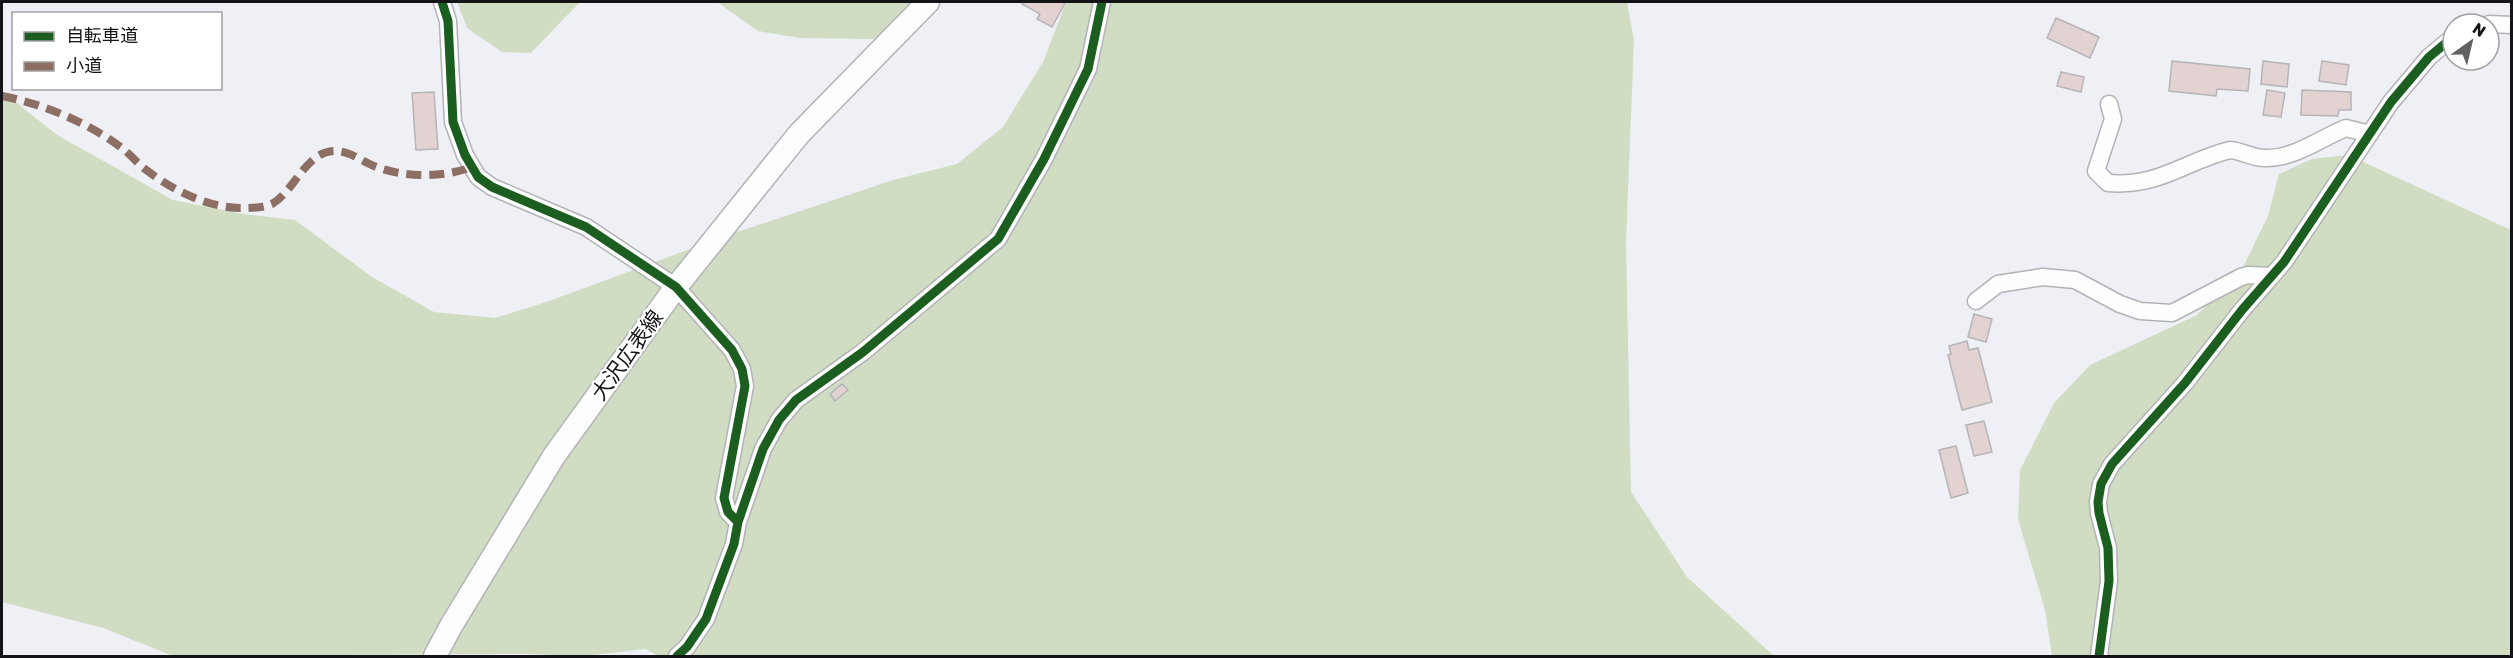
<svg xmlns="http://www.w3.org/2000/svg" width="2513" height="658" font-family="Rubik,'Noto Sans JP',sans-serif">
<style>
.green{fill:#d0ddc3}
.building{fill:#e2d3d2;stroke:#b5b4b6;stroke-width:1.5}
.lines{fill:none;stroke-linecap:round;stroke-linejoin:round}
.minor-casing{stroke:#b2b3b6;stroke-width:19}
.secondary-casing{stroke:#b2b3b6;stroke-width:25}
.minor{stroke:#fdfdfe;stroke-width:16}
.secondary{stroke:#fdfdfe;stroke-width:22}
.quiet{stroke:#8d6e63;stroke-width:8;stroke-dasharray:15 8;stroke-linecap:butt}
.cycleway-casing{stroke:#fff;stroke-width:13}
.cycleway{stroke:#1b5e20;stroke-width:9}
.labels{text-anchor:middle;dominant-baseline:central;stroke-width:4.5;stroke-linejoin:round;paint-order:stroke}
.street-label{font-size:21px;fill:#131417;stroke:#fff}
</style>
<rect width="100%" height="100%" fill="#eff0f5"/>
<!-- green -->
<path class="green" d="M457 2H580L531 53 502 52 467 28Z
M717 2H941L927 20 876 39 800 38 758 31Z
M1066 2H1627L1634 40 1626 242 1631 492 1687 577 1774 656H659L645 649 584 656 529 654 173 656 103 628 2 602V91L57 135 173 200 243 214 295 220 372 277 434 312 495 318 549 301 731 234 893 180 957 164 1003 127 1044 60Z
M2348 155 2511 230V656H2052L2045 610 2018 519 2020 470 2054 403 2090 365 2197 315 2244 265 2268 216 2279 174 2312 159Z"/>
<!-- building -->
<path class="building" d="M1023 2H1063L1065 3 1052 27 1037 19 1040 14 1022 4Z
M2056 18 2099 37 2090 58 2047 38Z
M2172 61 2250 69 2248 91 2217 89 2216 96 2169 91Z
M2263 61 2289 64 2287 87 2261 84Z
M2322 61 2349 65 2346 85 2319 81Z
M2061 72 2084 77 2081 92 2057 86Z
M2267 90 2285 93 2281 117 2263 115Z
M2302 90 2351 92V110H2339L2338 116 2301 115Z
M434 92 438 149 416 150 412 93Z
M1974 314 1992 319 1986 342 1968 337Z
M1967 341 1969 350 1978 348 1992 402 1962 410 1948 355 1951 354 1949 346Z
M842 384 848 390 835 401 830 394Z
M1984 421 1992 452 1974 456 1966 425Z
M1956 446 1968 493 1951 498 1939 450Z"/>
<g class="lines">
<!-- minor casing -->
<g class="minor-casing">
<path id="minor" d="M442 2 448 21 453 122 465 155 478 177 492 187 586 227 676 287 732 350 742 369 745 386 724 498 728 512 738 522
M2489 24 2512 25
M2109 104 2113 119 2096 171 2108 183C2160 187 2185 161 2230 150 2243 151 2254 159 2267 158 2295 158 2321 138 2346 128L2370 134
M1976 301 1998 284 2043 277 2075 280 2120 304 2140 311 2172 313 2241 277 2248 275 2272 276
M677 656 687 647 706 619 734 544 738 522 763 449 779 420 796 400 863 352 998 239 1044 159 1088 69 1102 2
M2099 656 2109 581 2108 548 2099 513 2098 502 2101 484 2112 464 2185 383 2242 310 2284 262 2391 102 2429 57 2453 37"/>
</g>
<!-- secondary casing -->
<g class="secondary-casing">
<path id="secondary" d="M435 656 451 626 554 456 676 287 799 134 928 2"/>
</g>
<!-- minor -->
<use href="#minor" class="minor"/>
<!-- secondary -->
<use href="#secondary" class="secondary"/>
<!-- quiet -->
<path class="quiet" d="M2 96C43 104 87 122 122 148 130 154 137 163 145 169 172 190 206 207 240 208 250 208 263 208 272 204 295 191 306 150 336 151 349 151 362 161 374 166 404 178 442 178 472 167"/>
<!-- cycleway casing -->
<g class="cycleway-casing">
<path id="cycleway" d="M442 2 448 21 453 122 465 155 478 177 492 187 586 227 676 287 732 350 742 369 745 386 724 498 728 512 738 522
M677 656 687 647 706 619 734 544 738 522 763 449 779 420 796 400 863 352 998 239 1044 159 1088 69 1102 2
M2099 656 2109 581 2108 548 2099 513 2098 502 2101 484 2112 464 2185 383 2242 310 2284 262 2391 102 2429 57 2453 37"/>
</g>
<!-- cycleway -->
<use href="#cycleway" class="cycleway"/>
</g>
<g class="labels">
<!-- street labels -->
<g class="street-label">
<text transform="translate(627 355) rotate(-54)">大沢広表線</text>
</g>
</g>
<!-- border -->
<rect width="2513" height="658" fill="none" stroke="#131417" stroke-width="6"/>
<!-- legend -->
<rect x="12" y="12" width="210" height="78" fill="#ffffff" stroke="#a1a1a2" stroke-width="1.5"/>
<rect x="24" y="32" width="30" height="9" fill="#1b5e20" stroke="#a1a1a2" stroke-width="1.5"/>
<text x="66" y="42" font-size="18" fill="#131417">自転車道</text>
<rect x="24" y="62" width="30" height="9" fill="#8d6e63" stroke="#a1a1a2" stroke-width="1.5"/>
<text x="66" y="72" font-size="18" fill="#131417">小道</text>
<!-- north arrow -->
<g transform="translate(2471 42) rotate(34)"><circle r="28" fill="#ffffff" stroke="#a1a1a2" stroke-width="1.5"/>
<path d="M0-4.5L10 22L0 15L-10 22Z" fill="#606165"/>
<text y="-9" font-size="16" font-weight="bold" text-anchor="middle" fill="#131417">N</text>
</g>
</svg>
